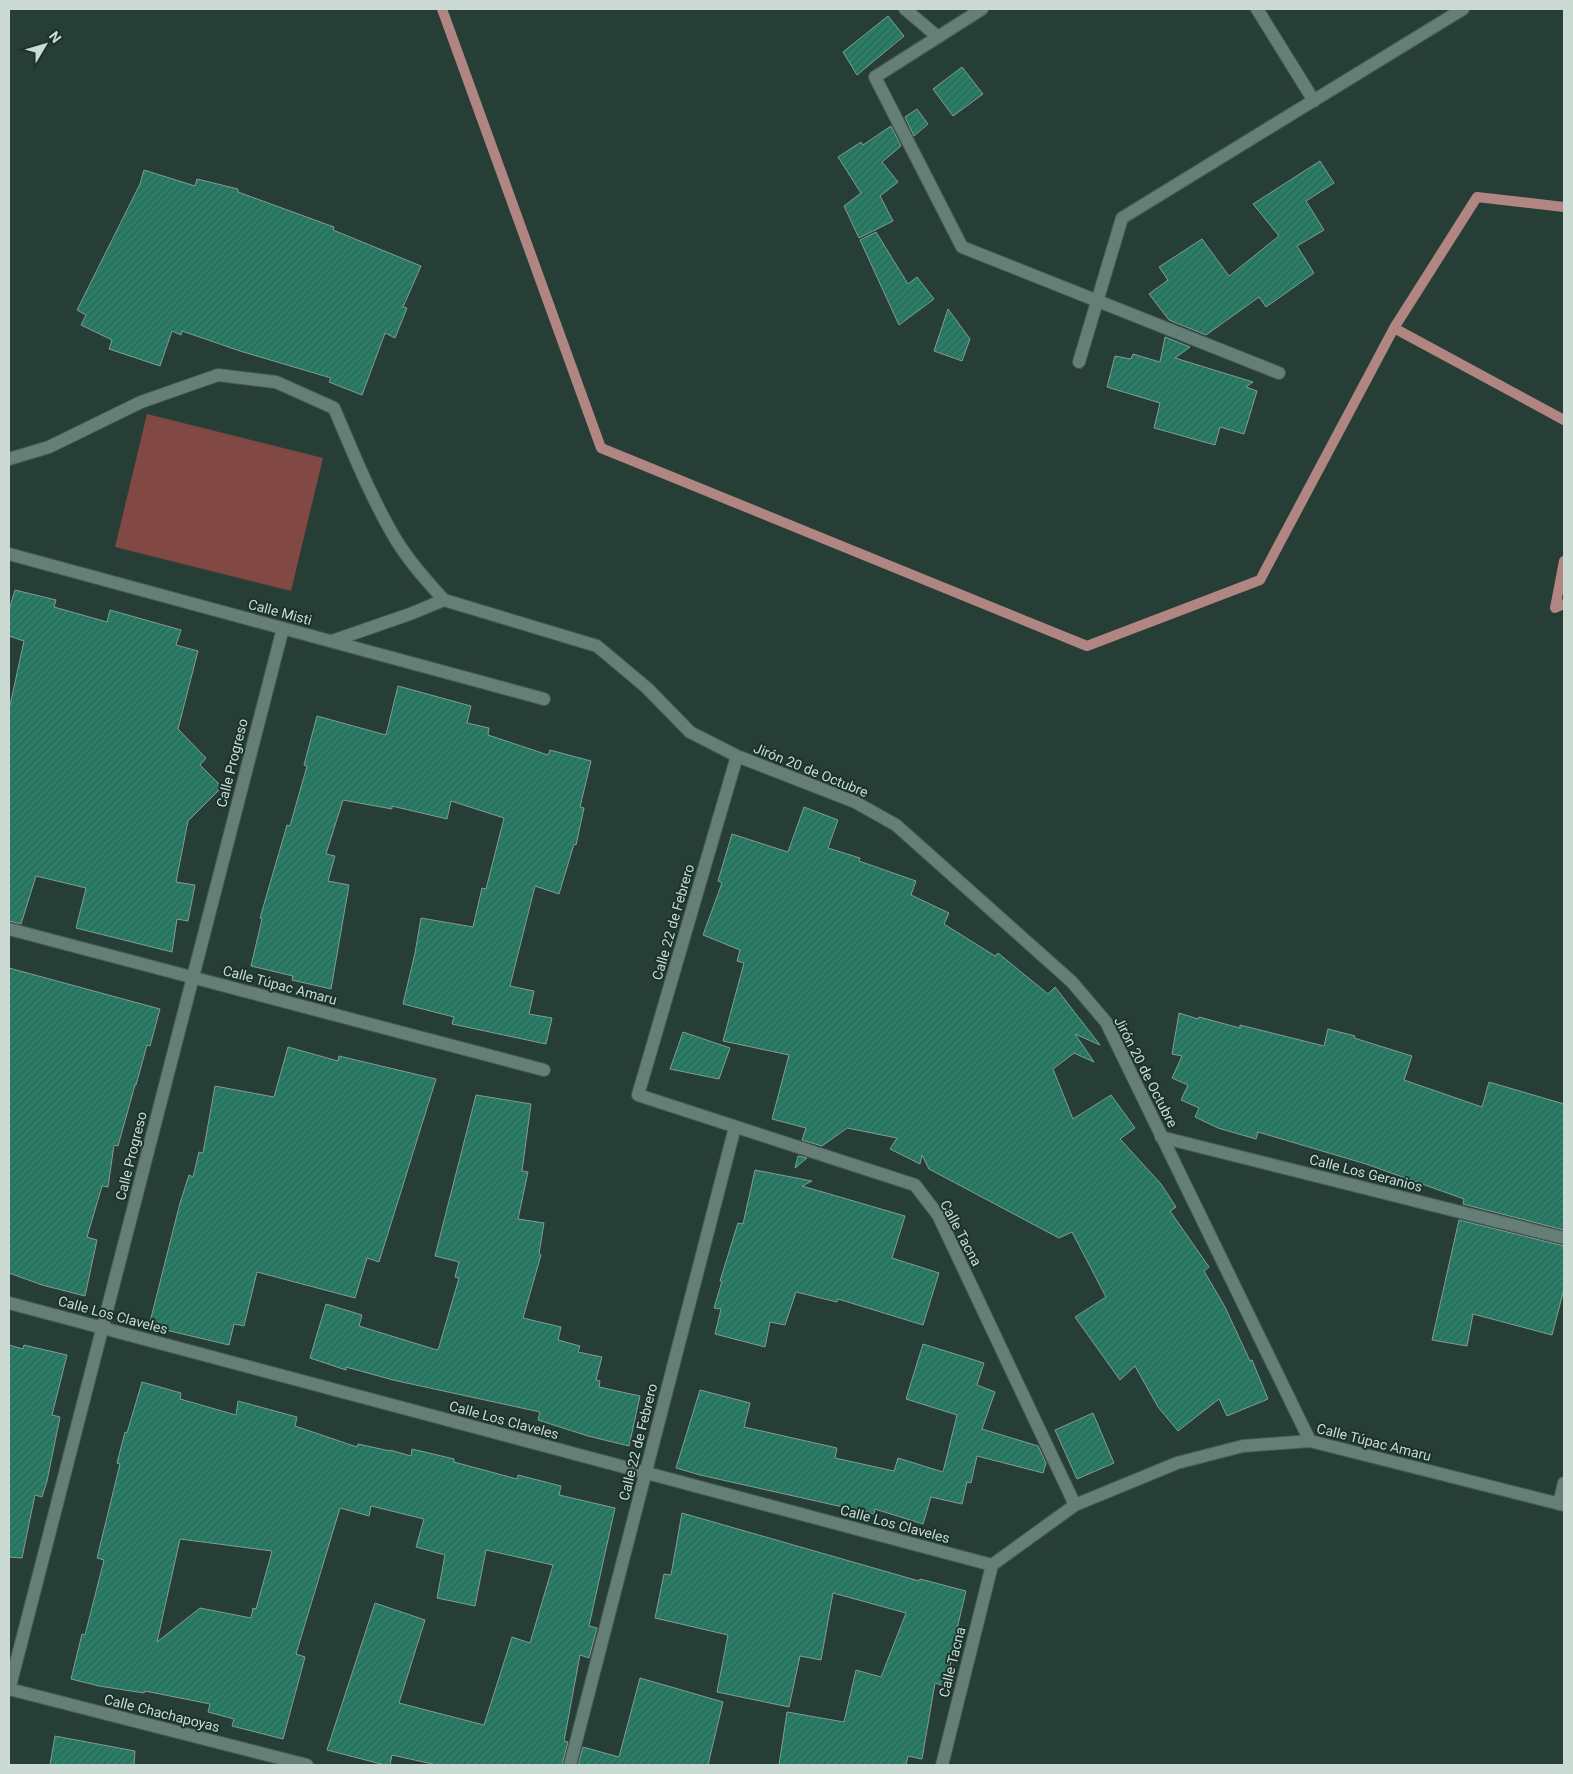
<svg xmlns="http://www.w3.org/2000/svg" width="1573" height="1774" font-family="Roboto,sans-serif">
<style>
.pitch{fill:#814844}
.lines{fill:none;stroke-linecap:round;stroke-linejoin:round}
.stream{stroke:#b18581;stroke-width:10}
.building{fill:url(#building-hatch);stroke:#829d93;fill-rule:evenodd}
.minor-casing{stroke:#465b54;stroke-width:14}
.minor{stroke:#657f76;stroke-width:12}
.labels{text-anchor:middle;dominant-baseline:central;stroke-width:4;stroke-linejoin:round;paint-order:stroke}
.street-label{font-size:14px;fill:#ccdad4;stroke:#1b332c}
</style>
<defs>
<pattern id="building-hatch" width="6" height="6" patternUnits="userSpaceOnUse" patternTransform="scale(1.25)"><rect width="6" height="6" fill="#297e67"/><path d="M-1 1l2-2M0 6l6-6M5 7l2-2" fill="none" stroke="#326355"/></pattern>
</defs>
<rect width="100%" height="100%" fill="#263e36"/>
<!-- pitch -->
<path class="pitch" d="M147 414 323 458 291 591 115 547Z"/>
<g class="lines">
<!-- stream -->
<path class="stream" d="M442 9 601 448 1087 646 1260 580 1394 328 1564 420
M1394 328 1477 197 1564 207
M1564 561 1555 608 1564 604"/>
</g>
<!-- building -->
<path class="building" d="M888 16 904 36 857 75 843 52Z
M962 67 983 94 953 116 933 89Z
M917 109 928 124 914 136 905 117Z
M891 126 901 146 882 162 898 182 880 196 893 221 859 238 844 206 861 193 838 157 861 142 863 145Z
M1320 161 1334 183 1306 201 1324 230 1297 246 1314 273 1266 307 1259 297 1206 335 1169 320 1149 294 1168 280 1159 267 1202 239 1229 276 1279 236 1253 204Z
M144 170 195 186 197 179 238 189V192L334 227 333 230 421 266 403 307 407 308 395 338 385 333 362 395 329 382 331 378 240 351 182 331 181 335 172 331 160 366 109 349 112 340 81 325 86 315 77 310 140 184Z
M876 232 908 284 917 277 934 299 899 325 860 240Z
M948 309 970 339 962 361 934 351Z
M1165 337 1190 347 1175 358 1253 382 1246 387 1257 391 1244 434 1220 427 1215 445 1154 428 1160 403 1107 387 1115 356 1131 359 1133 354 1160 362Z
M15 590 56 600 54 607 107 622 110 610 181 630 176 645 198 651 178 729 206 758 200 765 222 787 188 821 176 882 195 885 188 921 177 919 172 952 76 928 86 888 36 876 21 924 9 921V710L24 641 9 636V610Z
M398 686 471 706 467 723 489 728 488 735 548 755 550 750 591 761 580 807 584 808 576 845 574 844 559 894 535 886 510 986 534 991 529 1014 552 1018 546 1044 452 1024 454 1017 403 1004 415 953 421 918 473 927 482 888 486 889 504 818 451 801 447 819 392 806V809L343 800 326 854 335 856 328 881 349 885 331 989 292 980 293 976 251 966 262 919 260 918 287 825 290 826 307 766 304 765 317 716 386 735Z
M804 807 838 820 828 848 860 858 859 861 916 881 911 895 949 913 944 924 995 956 998 953 1048 994 1055 987 1100 1045 1075 1034 1094 1062 1074 1053 1053 1069 1073 1119 1111 1095 1135 1128 1120 1139 1161 1184 1176 1207 1170 1211 1209 1267 1204 1271 1225 1307 1250 1361 1252 1360 1268 1399 1227 1416 1219 1399 1178 1431 1158 1407 1135 1366 1120 1380 1075 1317 1106 1297 1072 1232 1059 1238 929 1169 922 1155 920 1164 890 1149 897 1138 847 1128 822 1146 802 1140 806 1128 772 1119 789 1055 723 1041 744 963 737 961 740 950 703 935 722 883 718 881 732 834 788 852Z
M9 968 160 1009 150 1046 147 1045 136 1085H135L118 1146 114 1145 108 1187 102 1186 87 1237 97 1240 85 1296 42 1285 9 1273Z
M1179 1013 1198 1019 1199 1017 1240 1028V1025L1324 1046 1328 1029 1355 1036 1354 1038 1412 1056 1404 1080 1482 1107 1489 1082 1564 1104V1230L1463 1204 1464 1199 1366 1164 1258 1132 1256 1139 1218 1128 1195 1117 1199 1108 1181 1100 1188 1085 1172 1078 1182 1056 1172 1054Z
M683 1032 730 1048 719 1079 670 1069Z
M288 1047 338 1061 339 1056 436 1079 379 1262 367 1258 355 1298 257 1272 244 1326 234 1324 229 1345 149 1326 180 1203 189 1175 193 1177 199 1152 203 1153 215 1086 274 1097Z
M476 1095 531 1104 522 1171 528 1172 518 1219 544 1223 539 1254 541 1255 523 1318 561 1327 558 1340 580 1346 578 1352 602 1357 596 1380 600 1381 599 1387 640 1396 629 1446 588 1436 538 1420 540 1412 393 1380 346 1367V1370L310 1358 326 1304 362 1315 359 1326 437 1350 439 1347 459 1278 455 1277 459 1262 435 1256Z
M798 1156 807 1158 795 1168Z
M755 1170 812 1181 802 1186 905 1216 892 1258 939 1273 923 1325 838 1299 837 1302 796 1292 785 1325 770 1322 765 1347 715 1334 721 1309 714 1308 722 1281H720L738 1223 743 1224Z
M1459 1220 1564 1246V1289L1552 1335 1473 1314 1467 1346 1432 1340Z
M923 1344 984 1363 977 1385 995 1392 982 1429 1038 1446 1046 1463 1043 1473 977 1456 971 1483 967 1482 962 1504 931 1497 923 1524 875 1509 874 1514 700 1475 676 1468 700 1390 750 1403 744 1427 837 1448 835 1458 894 1471 898 1458 943 1472 957 1415 906 1399Z
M9 1345 23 1349 24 1345 67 1355 52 1415 60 1417 47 1481 42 1497 35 1495 22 1558 9 1557Z
M142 1382 181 1393 180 1399 236 1415 238 1401 297 1417 295 1426 357 1447 358 1444 390 1451V1450L411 1456 412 1449 454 1459V1462L517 1479 518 1475 561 1486 559 1495 615 1508 589 1626 597 1628 589 1658 580 1655 564 1741 568 1742 562 1765H437L392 1755 390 1765H385L327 1750 375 1603 425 1620 399 1703 484 1725 512 1637 530 1643 553 1565 486 1550 475 1606 437 1598 445 1555 416 1547 424 1519 371 1506 369 1516 340 1508 296 1654 305 1657 283 1739 232 1726 234 1719 208 1712 210 1704 145 1691 144 1693 99 1686 71 1679 82 1634 85 1635 104 1560 97 1558 120 1464 117 1463 125 1432 127 1433ZM180 1539 272 1551 256 1609 253 1608 251 1618 200 1608 157 1642Z
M1093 1413 1114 1463 1077 1479 1055 1430Z
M682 1513 919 1581 920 1579 966 1591 953 1646H955L945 1686 935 1683 922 1759 908 1756 906 1765H779L787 1712 844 1722 856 1670 881 1677 906 1613 833 1593 821 1660 800 1656 789 1707 717 1692 728 1635 655 1618 664 1574 671 1575Z
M640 1678 723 1702 708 1765H578L583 1747 619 1757Z
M55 1736 135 1751 134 1765H50Z"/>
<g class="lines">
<!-- minor casing -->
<g class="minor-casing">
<path id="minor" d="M905 9 938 37
M982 9 875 77 962 247 1279 373
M1257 9 1314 101
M1079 362 1122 218 1463 9
M9 459 49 447 141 402 218 375 276 382 334 408C352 450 369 493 392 533 406 558 425 579 444 600L410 614 332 641
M9 554 544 699
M444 600 597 646 647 688 690 732 737 756 855 802 896 825 1072 982 1106 1022 1310 1441
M737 756 638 1095 915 1185 938 1215 1075 1505
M9 929 544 1070
M1161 1137 1564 1238
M9 1303 992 1565
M1559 1504 1564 1483
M992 1565 1075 1505 1177 1463 1243 1446 1310 1441 1564 1505
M9 1689 307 1765
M9 1690 283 628
M570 1765 735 1127
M942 1765 992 1565"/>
</g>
<!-- minor -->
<use href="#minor" class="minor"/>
</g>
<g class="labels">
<!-- street labels -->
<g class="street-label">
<text transform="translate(280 612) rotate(15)">Calle Misti</text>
<text transform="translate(232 763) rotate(-76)">Calle Progreso</text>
<text transform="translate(811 770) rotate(22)">Jirón 20 de Octubre</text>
<text transform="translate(673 922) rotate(-74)">Calle 22 de Febrero</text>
<text transform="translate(280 985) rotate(15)">Calle Túpac Amaru</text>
<text transform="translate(1146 1072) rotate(63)">Jirón 20 de Octubre</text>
<text transform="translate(131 1156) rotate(-76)">Calle Progreso</text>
<text transform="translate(1366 1173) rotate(14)">Calle Los Geranios</text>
<text transform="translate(961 1233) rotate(62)">Calle Tacna</text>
<text transform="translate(113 1315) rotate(15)">Calle Los Claveles</text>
<text transform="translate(504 1420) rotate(15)">Calle Los Claveles</text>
<text transform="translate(638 1442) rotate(-76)">Calle 22 de Febrero</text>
<text transform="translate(1374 1442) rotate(14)">Calle Túpac Amaru</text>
<text transform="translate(895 1524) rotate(15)">Calle Los Claveles</text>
<text transform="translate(952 1662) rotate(-76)">Calle Tacna</text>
<text transform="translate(162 1713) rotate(14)">Calle Chachapoyas</text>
</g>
</g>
<!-- border -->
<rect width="1573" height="1774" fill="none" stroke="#ccdad4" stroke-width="20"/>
<!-- north arrow -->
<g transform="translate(45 45) rotate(52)" stroke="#1b332c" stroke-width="4" paint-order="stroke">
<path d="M0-4L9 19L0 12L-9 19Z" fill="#ccdad4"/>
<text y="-8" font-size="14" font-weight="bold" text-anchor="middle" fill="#ccdad4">N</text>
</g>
</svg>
